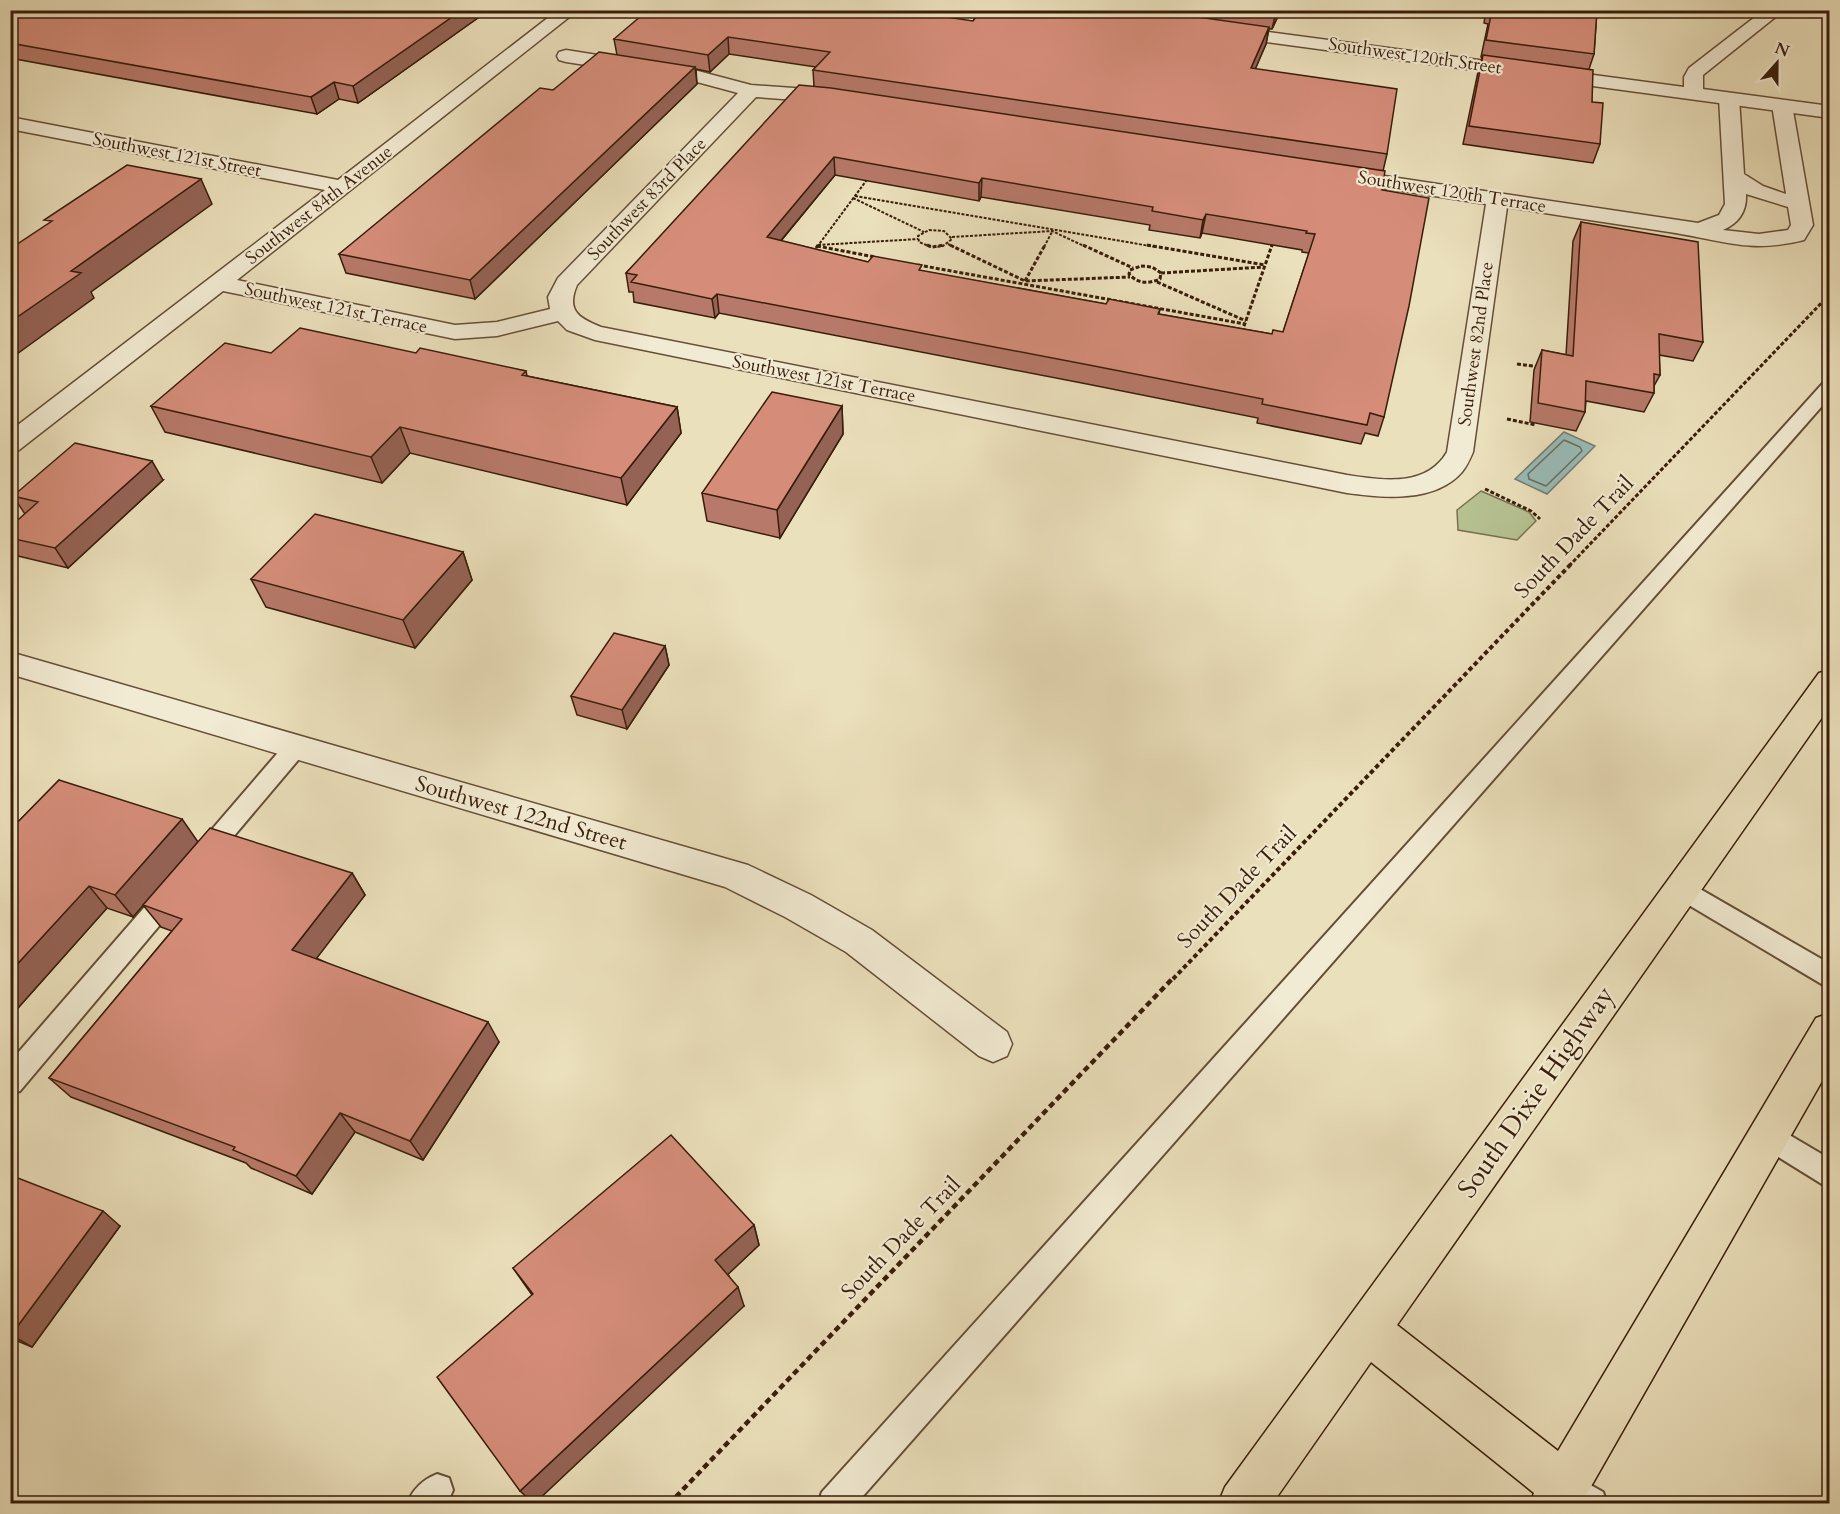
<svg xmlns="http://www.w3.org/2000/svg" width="1840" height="1514" font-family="Cardo,serif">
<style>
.green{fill:#b6c292;stroke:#78704e;stroke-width:1.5}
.water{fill:#99bcb7;stroke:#737c72;stroke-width:1.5}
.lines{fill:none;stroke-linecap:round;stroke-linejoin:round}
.shore{stroke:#696c60;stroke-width:1.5}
.service-casing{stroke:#664e36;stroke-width:4}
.minor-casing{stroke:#664e36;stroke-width:3}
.tertiary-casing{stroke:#664e36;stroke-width:3}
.trunk-casing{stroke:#391d0a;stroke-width:3}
.path-far3{stroke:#391d0a;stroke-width:2;stroke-dasharray:3 1.5;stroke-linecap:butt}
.path-far2{stroke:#391d0a;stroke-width:3;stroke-dasharray:4 2;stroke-linecap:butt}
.path-far1{stroke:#391d0a;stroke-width:4;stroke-dasharray:4.5 3;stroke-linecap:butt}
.path{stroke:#391d0a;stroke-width:4.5;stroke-dasharray:6 4;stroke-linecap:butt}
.service{fill:#f2ebd3;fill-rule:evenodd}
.minor{fill:#f2ebd3;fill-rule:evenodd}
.tertiary{fill:#f2ebd3;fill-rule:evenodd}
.trunk{fill:#ebe0bc;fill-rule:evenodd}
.wall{fill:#b77969;stroke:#391d0a;stroke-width:1.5;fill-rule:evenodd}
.shaded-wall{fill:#956355;stroke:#391d0a;stroke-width:1.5}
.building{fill:#d58d7a;stroke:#391d0a;stroke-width:1.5;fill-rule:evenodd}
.labels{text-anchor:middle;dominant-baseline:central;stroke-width:4.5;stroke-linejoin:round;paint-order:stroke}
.far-street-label{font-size:18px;fill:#391d0a;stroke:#f2ebd3}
.street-label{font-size:22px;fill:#391d0a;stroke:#f2ebd3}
.near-street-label{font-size:27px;fill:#391d0a;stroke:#f2ebd3}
</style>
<rect width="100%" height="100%" fill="#ebe0bc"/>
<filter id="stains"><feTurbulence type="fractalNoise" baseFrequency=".00333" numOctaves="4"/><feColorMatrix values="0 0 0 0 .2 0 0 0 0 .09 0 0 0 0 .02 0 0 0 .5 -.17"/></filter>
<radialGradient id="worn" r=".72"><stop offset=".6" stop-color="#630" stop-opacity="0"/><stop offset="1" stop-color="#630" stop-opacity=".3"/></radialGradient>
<!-- green -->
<path class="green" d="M1481 491 1529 512 1536 521 1517 540 1458 530 1457 510Z"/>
<!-- water -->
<path class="water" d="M1564 432 1595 446 1547 494 1515 479Z"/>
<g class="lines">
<!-- shore -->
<path class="shore" d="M1564 440 1580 447 1582 451 1546 486 1529 479 1528 474Z"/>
<!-- service casing -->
<g class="service-casing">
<path id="service" d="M1830 381V397L856 1504H818L822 1492 1824 382Z
M296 738 304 741 307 747 304 753 212 862 204 865 196 862 192 855 196 848 288 741Z
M1681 878 1830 964V989L1672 895 1669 888 1672 881Z
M171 884 180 887 183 894 180 901 20 1091 10 1094V1062L162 887Z
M1769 1123 1830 1159V1189L1759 1145 1755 1136 1759 1127Z
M1564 1470 1603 1492 1607 1504C1583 1504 1558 1512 1548 1486L1552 1474Z
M437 1474 449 1478 453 1490 447 1504H407C413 1489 422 1480 437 1474Z"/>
</g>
<!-- minor casing -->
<g class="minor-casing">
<path id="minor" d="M558 10H578L237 280 455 325 497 322 550 309 548 297 558 278 738 93 697 82 566 62 559 60 557 56 559 52 566 50 698 71 751 85 836 91 843 93 846 97 843 101 836 103 756 97 577 285C566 311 579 318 601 327L1347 475C1382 480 1426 488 1447 452L1486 204 1338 181 1331 179 1328 175 1331 171 1338 169 1698 223 1719 215 1725 204 1719 98 1722 94H1736L1739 98 1744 174 1763 186 1786 194 1772 105 1775 101H1789L1792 105 1813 225 1804 240C1749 254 1722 240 1669 232 1615 224 1561 216 1507 207L1473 452C1470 459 1467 466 1462 472 1435 503 1383 498 1347 493L595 340 567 330 558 321 497 336 455 339 223 291 19 450 10 452V431L325 190 10 129V117L338 180ZM1746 194 1788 207 1791 225 1788 230 1759 234 1723 230C1739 223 1747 211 1746 194Z
M10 652 748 865 811 895 872 930 1007 1032 1012 1044 1007 1056 993 1062 979 1056 846 952 785 917 725 887 10 674Z"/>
</g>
<!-- tertiary casing -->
<g class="tertiary-casing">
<path id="tertiary" d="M1764 10H1784L1703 75V89L1830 106V118L1222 36 1216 35 1213 31 1216 27 1222 26 1684 87V77L1689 68Z"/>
</g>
<!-- trunk casing -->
<g class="trunk-casing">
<path id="trunk" d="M1830 670V706L1397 1325 1558 1451 1816 1018 1830 1013V1067L1581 1504H1530L1534 1493 1371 1362 1272 1504H1218L1225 1487 1819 673Z"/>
</g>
<!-- path-far3 -->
<path class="path-far3" d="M855 196 1156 247
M853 198 924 232
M952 237 1052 231 1086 247
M948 244 954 247
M818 245 918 239
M817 246 821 247
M817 247 869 177
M931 247 919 242 918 236 929 230 944 231 952 239 943 246 935 247
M1044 247 1053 230
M1272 247 1274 240"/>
<!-- path-far2 -->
<path class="path-far2" d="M927 245 932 247 944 245
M950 245 1025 281 1130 277
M1083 245 1133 268
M1147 245 1265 265
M817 246 875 257
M816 248 818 245
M918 265 1245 324
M1141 266 1152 267 1161 273 1160 279C1148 284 1138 284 1129 274L1130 270Z
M1161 273 1264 267
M1025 281 1045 245
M1157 282 1246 321
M1242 332 1272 245
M1517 364 1540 367
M1507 419 1536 425
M1485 489 1531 511 1540 519
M1569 566 1830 294"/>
<!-- path-far1 -->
<path class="path-far1" d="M1173 979 1571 564"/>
<!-- path -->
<path class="path" d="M669 1504 1174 977"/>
<!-- service -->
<use href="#service" class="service"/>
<!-- minor -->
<use href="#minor" class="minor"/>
<!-- tertiary -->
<use href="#tertiary" class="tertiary"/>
<!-- trunk -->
<use href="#trunk" class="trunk"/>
</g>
<!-- wall -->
<path class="wall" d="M10 10H489L358 103 339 99 317 114 10 58Z
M981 10H1281L1272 29H1269L1266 44 1255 69 1387 154 1383 171 1382 190 1384 417 1378 436 1365 433 1361 444 1257 423 1258 418 1087 384 719 313 715 318 634 302 633 292H629L626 273 814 86 813 70 816 67 729 54 710 72 696 69 697 84 475 299 346 273 339 254 553 90 617 55 614 39 973 21ZM835 175 979 201 981 197 1150 225 1149 230 1200 238 1202 233 1302 250V252L1309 253 1283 332 1272 334 1159 314 1160 309 1106 304 922 271 868 262 781 241Z
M1486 10H1597L1594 54 1589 69 1592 102 1600 144 1593 163 1463 144 1478 72 1482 58 1481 57 1488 24 1484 23Z
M1581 222 1703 342 1693 361 1659 355 1660 375 1654 386V393L1644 412 1586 401 1585 412 1576 431 1530 422 1534 370 1542 350 1566 355 1573 241Z
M416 353 526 371 527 376 677 407 681 433 627 505 410 453 382 483 165 432 151 406Z
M842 406 843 434 780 538 707 521 702 493Z
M163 480 68 568 14 555 10 549V527L25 514 13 496Z
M463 552 472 580 415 648 266 607 251 579Z
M665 646 669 665 627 729 577 715 571 696Z
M59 780 133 917 107 908 10 1017V830Z
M352 873 365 895 316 958 499 1042 423 1160 355 1132 312 1194 251 1168 246 1163 71 1097 49 1078 172 931 161 927 143 905Z
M10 1175 120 1226 32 1347 10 1338Z
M754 1225 759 1245 728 1274 744 1306 532 1295 513 1268Z"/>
<!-- shaded-wall -->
<path class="shaded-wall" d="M462 10H489L358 103 353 86Z
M1276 10H1281L1272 29 1276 12Z
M1269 27 1266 44 1248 86 1251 68Z
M728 37 729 54 710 72 708 55Z
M695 67 697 84 475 299 470 280Z
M334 82 339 99 317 114 311 97Z
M834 157 835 175 768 256 767 237Z
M982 178 981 197 979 201V183Z
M201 179 212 204 91 292 94 298 10 359V322L71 271Z
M1206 214 1202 233 1200 238 1203 220Z
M717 294 719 313 715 318 712 299Z
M842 406 843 434 780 538 777 510Z
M677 407 681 433 627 505 621 478Z
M400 427 410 453 382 483 371 457Z
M152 461 163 480 68 568 55 548Z
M463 552 472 580 415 648 403 620Z
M665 646 669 665 627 729 622 710Z
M182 819 198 842 133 917 115 895Z
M352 873 365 895 307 971 292 950Z
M89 886 107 908 10 1017V972Z
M488 1022 499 1042 423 1160 410 1141Z
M340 1113 355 1132 312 1194 296 1176Z
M103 1211 120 1226 32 1347 11 1335Z
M754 1225 759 1245 722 1280 715 1260Z
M738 1287 744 1306 535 1503H533L520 1491Z"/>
<!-- building -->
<path class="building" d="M10 10H462L353 86 334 82 311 97 10 43Z
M648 10H900L973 21 981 10H1148L1269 27 1251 68 1397 89 1387 154 813 70 830 52 728 37 708 55 614 39Z
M1492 10H1597L1594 54 1486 40Z
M599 52 695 67 470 280 339 254 540 88 553 90Z
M1483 55 1593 70 1592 102 1603 103 1600 144 1469 126Z
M799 85 831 88 1385 171 1382 190 1429 198 1409 306 1384 417 1370 413 1367 425 1262 404 1263 399 1089 365 717 294 712 299 631 282 637 275 626 273ZM834 157 979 183 982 178 1153 207 1152 211 1203 220 1206 214 1307 231 1306 233 1315 234 1283 332 1273 330 1272 334 1158 314 1160 309 1109 299 1106 304 919 270 922 265 873 256 868 262 767 237Z
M127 165 201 179 71 271 81 273 10 322V249L52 221 44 220Z
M1581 222 1698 242 1703 342 1659 334 1660 375 1654 374V393L1586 381 1585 412 1538 403 1542 350 1573 356Z
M300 328 416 353 420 348 526 371 522 375 677 407 621 478 400 427 371 457 151 406 225 343 271 353Z
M772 392 842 406 777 510 702 493Z
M75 443 152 461 55 548 10 538V527L38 502 13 496Z
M315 514 463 552 403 620 251 579Z
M614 633 665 646 622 710 571 696Z
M59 780 182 819 115 895 89 886 10 972V830Z
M210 828 352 873 292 950 488 1022 410 1141 340 1113 296 1176 233 1150 235 1147 49 1078 182 919 143 905Z
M671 1135 754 1225 715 1260 738 1287 520 1491 437 1377 533 1294 513 1268Z
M10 1175 103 1211 11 1335 10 1334Z"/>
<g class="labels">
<!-- far-street labels -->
<g class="far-street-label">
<text transform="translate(1415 56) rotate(8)">Southwest 120th Street</text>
<text transform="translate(177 155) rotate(11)">Southwest 121st Street</text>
<text transform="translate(1452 192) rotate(9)">Southwest 120th Terrace</text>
<text transform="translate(647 199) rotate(-46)">Southwest 83rd Place</text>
<text transform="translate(319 205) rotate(-38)">Southwest 84th Avenue</text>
<text transform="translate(336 308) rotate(12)">Southwest 121st Terrace</text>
<text transform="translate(1476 344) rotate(-82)">Southwest 82nd Place</text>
<text transform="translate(824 379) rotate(11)">Southwest 121st Terrace</text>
</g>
<!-- street labels -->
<g class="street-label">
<text transform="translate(1574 537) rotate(-46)">South Dade Trail</text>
<text transform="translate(521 813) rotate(16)">Southwest 122nd Street</text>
<text transform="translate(1237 887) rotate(-46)">South Dade Trail</text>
<text transform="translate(901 1238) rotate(-46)">South Dade Trail</text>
</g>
<!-- near-street labels -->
<g class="near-street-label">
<text transform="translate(1536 1092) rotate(-55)">South Dixie Highway</text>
</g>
</g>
<!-- margin -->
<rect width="1840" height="1514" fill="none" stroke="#ebe0bc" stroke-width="36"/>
<rect x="12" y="12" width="1816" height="1490" fill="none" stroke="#391d0a" stroke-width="3"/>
<rect x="18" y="18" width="1804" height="1478" fill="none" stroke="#391d0a" stroke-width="1.5"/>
<!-- north arrow -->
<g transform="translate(1777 63) rotate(21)" stroke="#f2ebd3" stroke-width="4.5" paint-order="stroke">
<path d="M0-4.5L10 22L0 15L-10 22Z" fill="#391d0a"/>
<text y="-9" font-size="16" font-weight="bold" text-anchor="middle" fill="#391d0a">N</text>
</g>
<rect width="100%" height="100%" filter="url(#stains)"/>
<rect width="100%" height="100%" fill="url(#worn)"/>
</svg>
